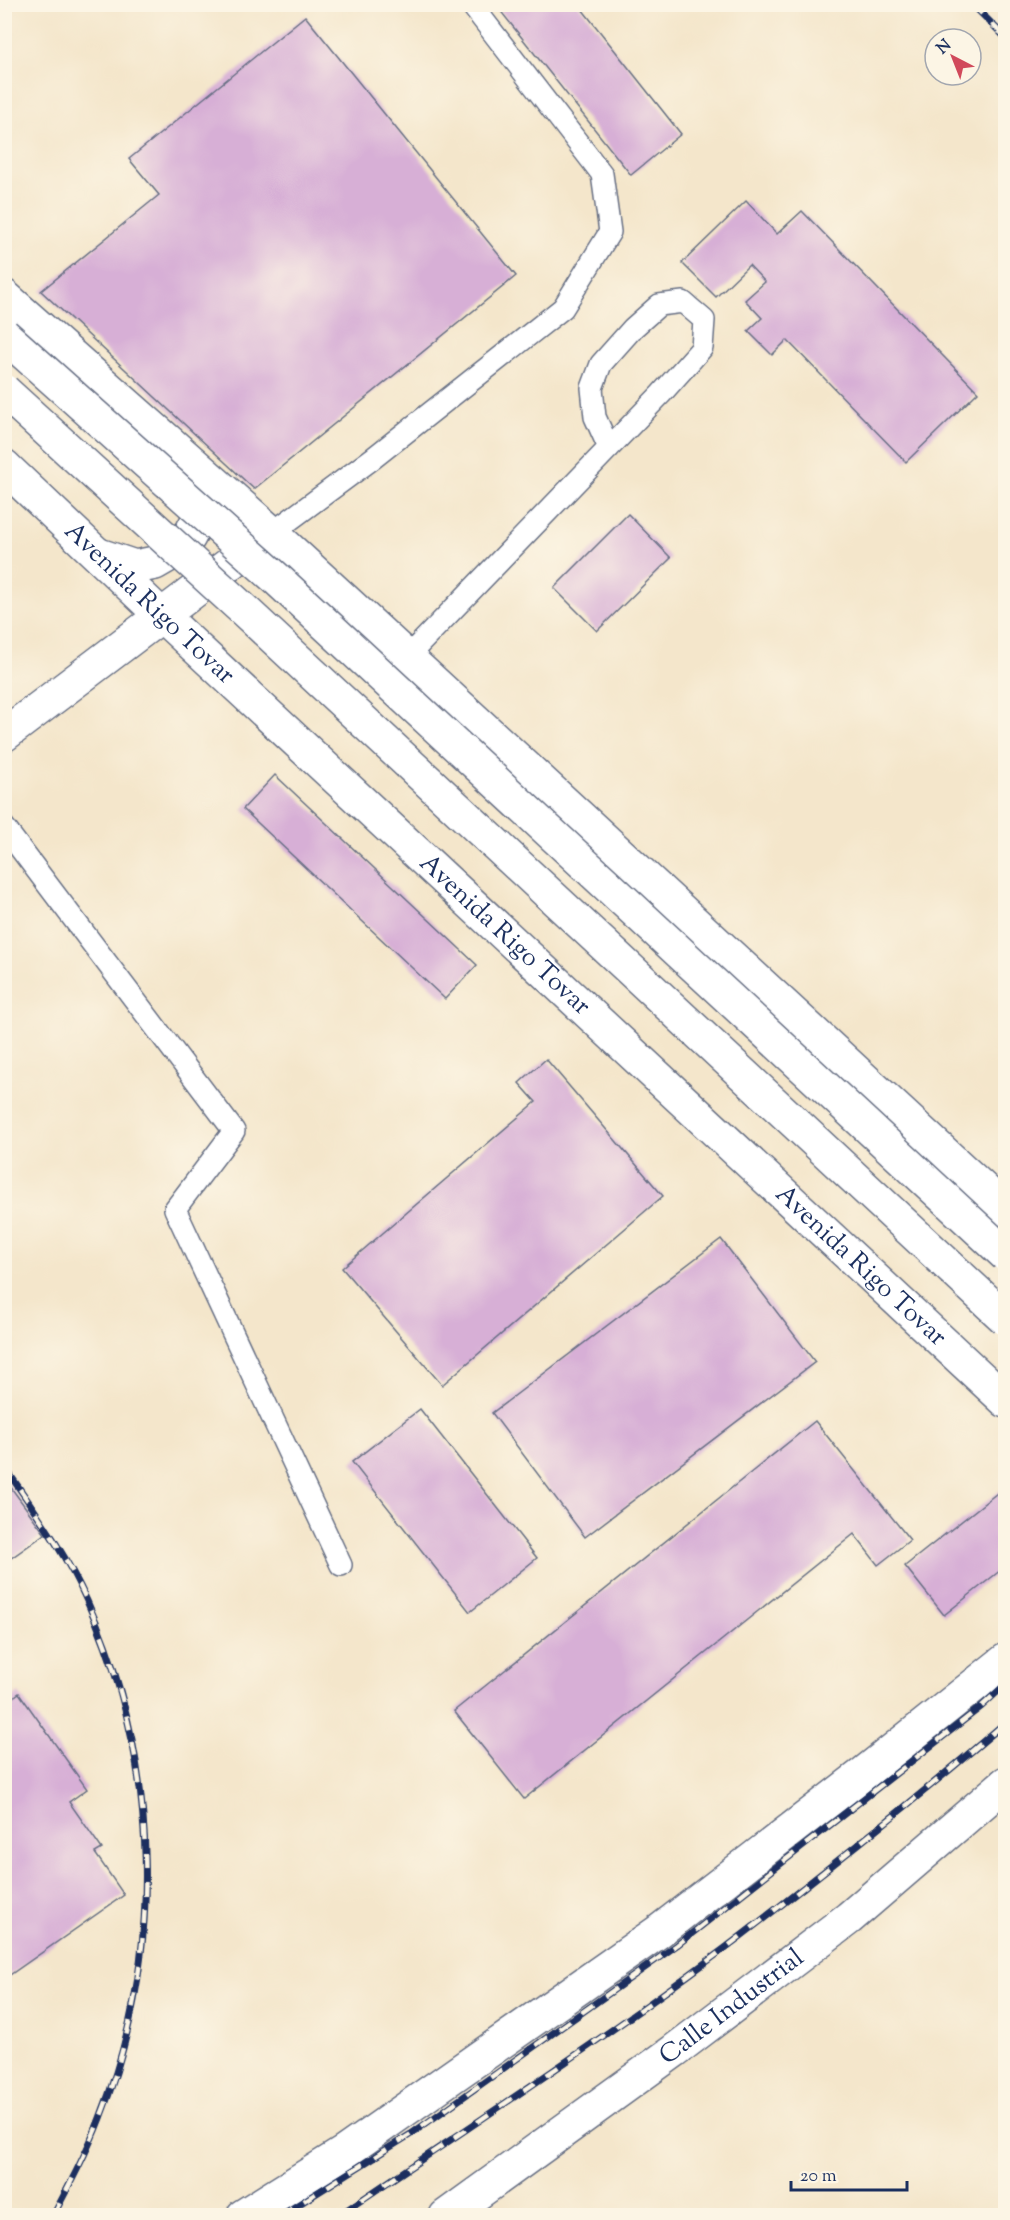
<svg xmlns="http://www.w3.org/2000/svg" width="1010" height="2220" font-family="'Sorts Mill Goudy',serif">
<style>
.building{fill:#d7afd6}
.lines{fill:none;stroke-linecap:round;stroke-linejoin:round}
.lane-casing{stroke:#676f84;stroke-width:24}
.street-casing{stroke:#676f84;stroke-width:36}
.secondary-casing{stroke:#676f84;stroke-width:36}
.lane{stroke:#fff;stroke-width:21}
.street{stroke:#fff;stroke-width:33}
.secondary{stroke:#fff;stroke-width:33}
.rail-casing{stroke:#1b2f5e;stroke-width:7}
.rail{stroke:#fcf5e5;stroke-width:4.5;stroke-dasharray:14;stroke-linecap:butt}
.highway-bridge-casing{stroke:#676f84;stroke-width:36;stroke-linecap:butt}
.highway-bridge{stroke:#fff;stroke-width:33}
.labels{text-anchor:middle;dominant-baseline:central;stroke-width:4.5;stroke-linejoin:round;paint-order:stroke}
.street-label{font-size:26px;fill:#1b2f5e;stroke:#fcf5e5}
</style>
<rect width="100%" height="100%" fill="#fcf5e5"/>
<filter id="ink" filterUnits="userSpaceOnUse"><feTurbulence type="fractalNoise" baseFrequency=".0167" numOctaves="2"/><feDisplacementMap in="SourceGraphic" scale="12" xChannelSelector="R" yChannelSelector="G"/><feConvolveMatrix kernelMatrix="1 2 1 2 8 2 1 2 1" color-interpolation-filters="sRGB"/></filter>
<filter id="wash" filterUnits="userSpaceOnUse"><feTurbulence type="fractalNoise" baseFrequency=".008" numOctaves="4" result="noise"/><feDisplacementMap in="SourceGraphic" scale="24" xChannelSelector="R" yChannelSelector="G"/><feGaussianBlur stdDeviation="1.35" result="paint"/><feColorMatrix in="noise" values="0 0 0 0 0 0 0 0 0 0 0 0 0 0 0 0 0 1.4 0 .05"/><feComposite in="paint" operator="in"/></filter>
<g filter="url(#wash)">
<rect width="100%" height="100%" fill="#f4e6cb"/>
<g id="blocks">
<!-- building -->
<path class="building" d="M495 4H578L681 134 631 175Z
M305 16 516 276 254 489 41 291 159 195 129 159Z
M746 201 777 234 802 211 978 392 906 462 787 340 772 355 748 331 762 318 745 300 765 282 749 265 716 297 682 263Z
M628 514 671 558 597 631 554 588Z
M275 775 477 965 445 999 243 809Z
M546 1059 663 1196 442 1385 342 1268 536 1102 519 1083Z
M721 1239 815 1362 585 1537 492 1413Z
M420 1409 537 1558 470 1612 352 1462Z
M815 1421 910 1540 878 1565 854 1534 524 1799 454 1711Z
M4 1478 45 1534 4 1563Z
M1006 1486V1566L944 1615 905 1566Z
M19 1693 87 1789 69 1802 102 1849 95 1853 124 1895 4 1979V1704Z"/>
</g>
</g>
<g filter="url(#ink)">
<use href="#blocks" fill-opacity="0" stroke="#676f84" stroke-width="1.5"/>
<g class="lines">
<!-- lane casing -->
<g class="lane-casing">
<path id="lane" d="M272 533 372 459 563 308 610 232 602 174 471 4
M407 657 661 394 702 348 704 320 683 302 659 305 633 328 601 364 592 388 595 417 609 448
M4 827 234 1131 175 1209 341 1565"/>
</g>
<!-- street casing -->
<g class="street-casing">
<g id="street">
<path d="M243 2216 345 2152 658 1932 863 1774 1006 1660"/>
<path id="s1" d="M446 2216 674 2051 849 1918 1006 1783"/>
</g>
</g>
<!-- secondary casing -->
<g class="secondary-casing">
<g id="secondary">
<path d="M4 296 272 533 1006 1210"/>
<path id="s2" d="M4 466 162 616 1006 1401"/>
<path d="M99 555 135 567 155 563 174 552 189 537 199 518 203 497 196 485"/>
<path d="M4 735 268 535"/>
</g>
</g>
<!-- lane -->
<use href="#lane" class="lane"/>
<!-- street -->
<use href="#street" class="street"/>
<!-- secondary -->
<use href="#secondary" class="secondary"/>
<!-- rail casing -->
<g class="rail-casing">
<path id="rail" d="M972 4 1006 38
M4 1466C34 1510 65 1552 87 1601 160 1762 165 1953 100 2118 87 2152 70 2184 53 2216
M280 2216 411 2134 677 1945 982 1706 1006 1684
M338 2216C473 2124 611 2035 741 1936 831 1867 920 1796 1006 1722"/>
</g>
<!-- rail -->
<use href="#rail" class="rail"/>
<!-- highway-bridge casing -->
<g class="highway-bridge-casing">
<path id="highway-bridge" d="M4 335 278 580 1006 1255
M4 391 246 612 1006 1319"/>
</g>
<!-- highway-bridge -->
<use href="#highway-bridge" class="highway-bridge"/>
</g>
</g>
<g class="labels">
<!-- street labels -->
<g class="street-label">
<text stroke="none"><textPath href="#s2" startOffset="200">Avenida Rigo Tovar</textPath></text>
<text stroke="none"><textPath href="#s2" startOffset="686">Avenida Rigo Tovar</textPath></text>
<text stroke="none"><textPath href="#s2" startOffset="1172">Avenida Rigo Tovar</textPath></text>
<text stroke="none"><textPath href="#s1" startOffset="354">Calle Industrial</textPath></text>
</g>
</g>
<!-- margin -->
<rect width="1010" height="2220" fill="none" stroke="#fcf5e5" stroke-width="24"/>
<!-- north arrow -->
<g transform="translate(953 57) rotate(318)"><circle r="28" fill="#fcf5e5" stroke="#a2a6af" stroke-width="1.5"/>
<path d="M0-4.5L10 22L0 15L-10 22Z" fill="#d1495b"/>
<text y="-9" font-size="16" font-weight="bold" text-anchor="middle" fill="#1b2f5e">N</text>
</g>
<!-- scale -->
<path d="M791 2181v9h116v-9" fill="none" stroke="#1b2f5e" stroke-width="3"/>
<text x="800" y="2181" font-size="18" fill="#1b2f5e" stroke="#fcf5e5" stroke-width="4.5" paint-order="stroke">20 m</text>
</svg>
